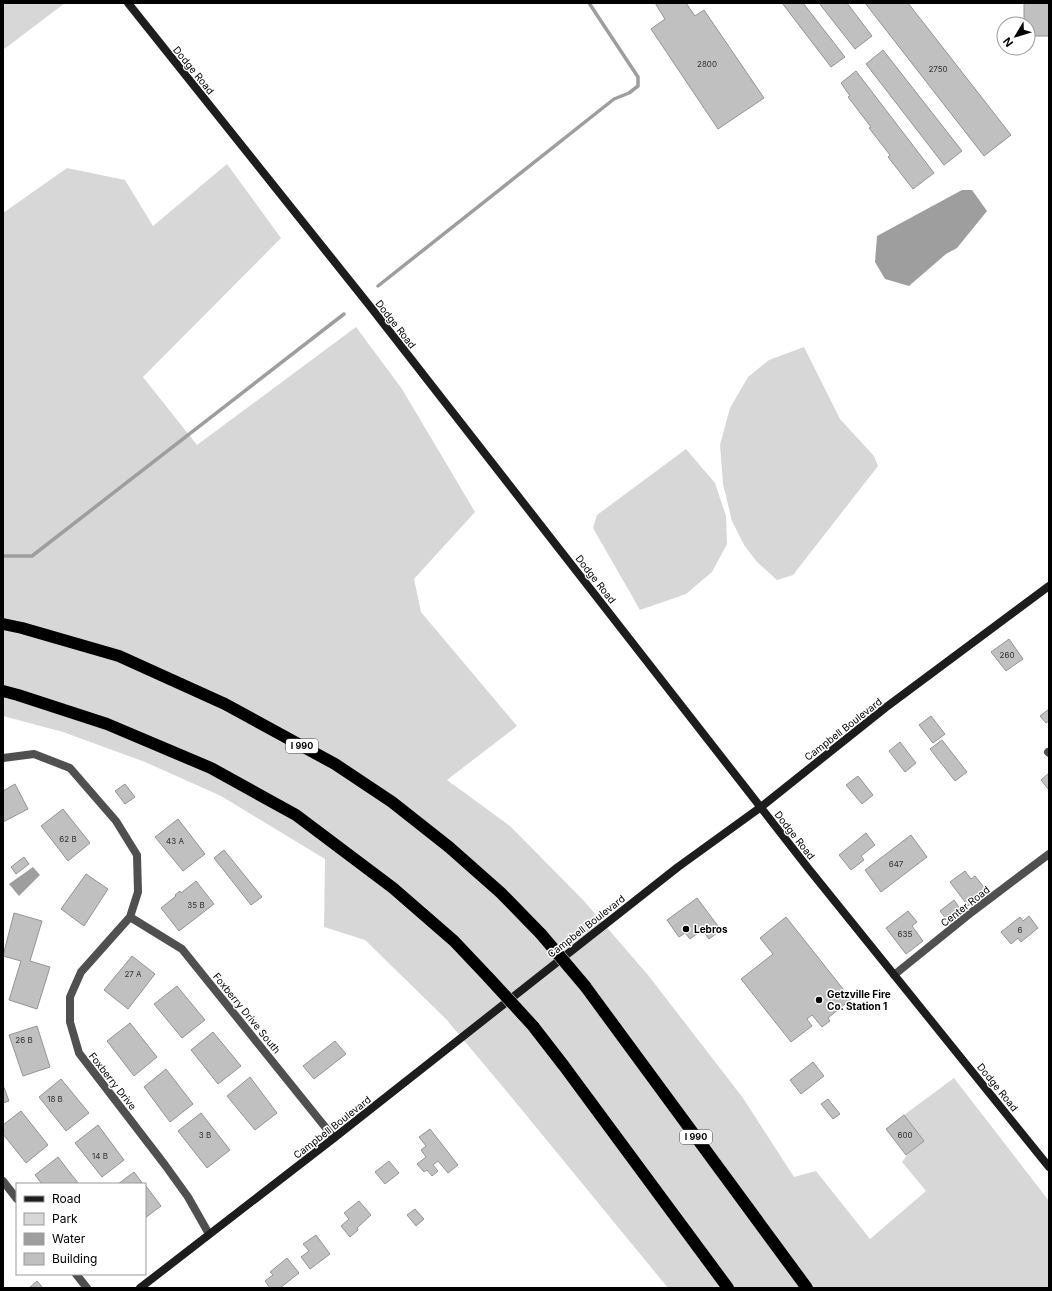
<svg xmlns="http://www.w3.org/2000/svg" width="1052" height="1291" viewBox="0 0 1052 1291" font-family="Inter,sans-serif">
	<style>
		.green { fill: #d7d7d7 }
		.water { fill: #9e9e9e }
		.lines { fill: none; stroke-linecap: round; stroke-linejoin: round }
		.stream { stroke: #9e9e9e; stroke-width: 3.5 }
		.building { fill: #c0c0c0; stroke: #949494 }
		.highway-casing { stroke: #dbdbdb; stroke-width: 13 }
		.street { stroke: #505050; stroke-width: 8 }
		.secondary { stroke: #1d1d1d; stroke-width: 8 }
		.highway { stroke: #000; stroke-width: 12 }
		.highway-bridge-casing { stroke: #dbdbdb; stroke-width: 13; stroke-linecap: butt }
		.highway-bridge { stroke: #000; stroke-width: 12 }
		.poi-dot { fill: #000; stroke: #fff; stroke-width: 1.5 }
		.labels { text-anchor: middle; stroke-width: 3; stroke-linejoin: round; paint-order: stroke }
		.number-label { font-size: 8px; fill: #303030 }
		.shield { fill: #fff; stroke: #4c4c4c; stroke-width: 1 }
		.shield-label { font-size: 9px; font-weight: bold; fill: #000 }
		.street-label { font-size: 10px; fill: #000; stroke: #fff }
		.poi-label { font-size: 10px; font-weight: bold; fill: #000; stroke: #fff; text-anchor: start }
	</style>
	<rect width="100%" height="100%" fill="#fff"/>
	<path class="green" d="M3,3H65L3,50Z
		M227,164L281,238L143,377L197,445L356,327L402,389L475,512L414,579L421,612L517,726L447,780L510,826L584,901L648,975L743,1098L794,1177L816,1171L870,1239L926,1191L902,1162L907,1155L924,1141L904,1115L954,1078L1049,1201V1288H668L508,1093L446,1019L365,940L324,927L325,859L221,796L145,762L63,732L3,716V213L67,168L125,180L153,226Z
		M804,347L840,419L874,456L878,466L793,575L777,580L757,562L744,545L732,521L723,484L720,445L730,408L748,377L769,360Z
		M686,449L715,483L726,516L727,544L712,572L686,594L640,610L593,528L597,515Z"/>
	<path class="water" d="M962,190H972L987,211L957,248L946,254L909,286L885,279L875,262L877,236Z
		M33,867L40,875L19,896L9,884Z"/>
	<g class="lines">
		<path class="stream" d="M378,286L614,99L629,93L638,86V77L589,3
			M3,556H32L344,314"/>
	</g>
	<path class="building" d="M655,3H686L695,16L704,10L764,98L718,129L651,29L665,19Z
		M782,3H803L845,57L831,67Z
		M819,3H847L872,36L855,49Z
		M865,3H908L1011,135L984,156Z
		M1024,3H1049V36H1028V24H1024Z
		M883,50L962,151L944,165L866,64Z
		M856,71L934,173L913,189L888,157L890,155L869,128L871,127L848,97L850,96L841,83Z
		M1009,639L1023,659L1006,671L991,652Z
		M1049,709V721L1046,723L1040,716Z
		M931,716L945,734L933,743L919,725Z
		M942,740L967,772L955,781L930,749Z
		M900,742L916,763L905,772L889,751Z
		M1049,773V790L1041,780Z
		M858,776L873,795L862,804L846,785Z
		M15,784L28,809L3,822V791Z
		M125,784L135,797L125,804L115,791Z
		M63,809L90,843L68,861L41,826Z
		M178,819L205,854L183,871L155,837Z
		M866,833L875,845L861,856L864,860L851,870L839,855Z
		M911,835L927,857L881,892L865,870Z
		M224,850L262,897L251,905L214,858Z
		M24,857L29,864L16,874L11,867Z
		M965,871L971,879L975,876L987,891L968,906L950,882Z
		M86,874L108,889L84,926L61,909Z
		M196,881L214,904L179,931L161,908L176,896L175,895L180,891L181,893Z
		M697,898L721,930L709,939L702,930L690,939L685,933L679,937L667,920Z
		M954,900L961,910L947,920L940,911Z
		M908,911L917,922L912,926L923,941L906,954L886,928Z
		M14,913L42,921L30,961L50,967L37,1009L9,1000L21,961L3,956Z
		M1029,916L1038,928L1021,942L1018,938L1011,944L1001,932L1020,917L1023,921Z
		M786,917L851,999L828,1018L830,1021L822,1027L812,1015L807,1019L812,1026L791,1042L741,979L773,954L760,938Z
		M132,956L155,974L128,1009L104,990Z
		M177,986L205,1020L182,1038L154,1004Z
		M130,1023L157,1057L134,1076L107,1041Z
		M37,1026L50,1067L23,1076L9,1035Z
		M213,1032L241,1066L218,1084L191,1050Z
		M335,1041L346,1054L314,1079L303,1066Z
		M813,1062L824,1076L801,1094L790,1080Z
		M166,1069L193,1104L170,1122L144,1087Z
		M250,1077L277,1113L255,1130L227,1096Z
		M61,1079L89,1113L66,1131L39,1097Z
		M3,1085L9,1101L3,1103Z
		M828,1099L840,1114L833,1119L821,1104Z
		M21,1111L48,1145L26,1163L3,1134V1125Z
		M201,1113L230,1150L207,1168L178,1131Z
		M904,1115L924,1141L906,1155L886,1129Z
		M98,1125L124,1160L102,1177L75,1143Z
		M430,1129L458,1165L448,1173L438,1161L433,1165L438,1171L432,1176L427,1170L424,1172L417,1164L426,1157L421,1150L426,1146L419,1137Z
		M58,1157L71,1174L79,1184H42L35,1175Z
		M389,1161L399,1173L385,1184L375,1172Z
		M134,1172L143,1184H118Z
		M145,1186H146L161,1206L145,1218Z
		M359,1201L371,1215L357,1228L358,1230L350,1237L341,1226L349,1219L344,1213Z
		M415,1209L424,1219L416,1226L407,1215Z
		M316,1235L330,1254L310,1269L301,1257L309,1251L303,1244Z
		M287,1258L299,1273L280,1288H270L265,1281L273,1275L270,1272Z
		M37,1281L43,1288H29Z"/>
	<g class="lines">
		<g class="highway-casing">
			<path id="highway" d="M3,624L22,628L119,656L225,704L335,764L392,802L449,847L501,893L541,934
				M3,691L18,695L107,724L211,768L296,815L393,888L454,941L489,978
				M585,986L807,1288
				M533,1026L564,1066L728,1288"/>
		</g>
		<path class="street" d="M1048,752L1049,753
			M3,758L34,754L70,768L116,821L137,855L138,892L130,917L81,972L70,997V1022L79,1053L165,1165L188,1197L209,1234
			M130,917L182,949L334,1138
			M894,975L972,912L1049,854
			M3,1181L17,1199
			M76,1274L87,1288"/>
		<path class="secondary" d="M128,3L369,305L808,868L1049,1167
			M140,1288L334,1138L678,867L761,807L885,708L1049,586"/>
		<use href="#highway" class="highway"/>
		<g class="highway-bridge-casing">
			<path id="highway-bridge" d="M541,934L585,986
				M489,978L533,1026"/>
		</g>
		<use href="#highway-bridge" class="highway-bridge"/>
	</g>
	<g class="poi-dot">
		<circle cx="686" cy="929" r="4"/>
		<circle cx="819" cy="1000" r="4"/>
	</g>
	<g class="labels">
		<g class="number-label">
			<text x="707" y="67">2800</text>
			<text x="938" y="72">2750</text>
			<text x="1007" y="658">260</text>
			<text x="68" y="842">62 B</text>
			<text x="175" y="844">43 A</text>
			<text x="896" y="867">647</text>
			<text x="196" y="908">35 B</text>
			<text x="1020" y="933">6</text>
			<text x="905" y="937">635</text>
			<text x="133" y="977">27 A</text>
			<text x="24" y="1043">26 B</text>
			<text x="55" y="1102">18 B</text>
			<text x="205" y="1138">3 B</text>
			<text x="905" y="1138">600</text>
			<text x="100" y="1159">14 B</text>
		</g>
		<g class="shield">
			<rect x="286" y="739" width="32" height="14" rx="3"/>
			<rect x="680" y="1130" width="32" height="14" rx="3"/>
		</g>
		<g class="shield-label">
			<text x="302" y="749">I 990</text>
			<text x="696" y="1140">I 990</text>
		</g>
		<g class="street-label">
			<text transform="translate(194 70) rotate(51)" y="4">Dodge Road</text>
			<text transform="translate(396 324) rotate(52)" y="4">Dodge Road</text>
			<text transform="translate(596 579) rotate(52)" y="4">Dodge Road</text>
			<text transform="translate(843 729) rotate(-38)" y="4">Campbell Boulevard</text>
			<text transform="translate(795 835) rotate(52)" y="4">Dodge Road</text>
			<text transform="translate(965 906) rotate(-38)" y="4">Center Road</text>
			<text transform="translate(586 926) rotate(-38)" y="4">Campbell Boulevard</text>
			<text transform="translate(247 1013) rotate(51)" y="4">Foxberry Drive South</text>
			<text transform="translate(113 1081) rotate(52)" y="4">Foxberry Drive</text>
			<text transform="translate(998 1087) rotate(51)" y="4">Dodge Road</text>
			<text transform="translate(332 1127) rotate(-38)" y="4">Campbell Boulevard</text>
		</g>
		<g class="poi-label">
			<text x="694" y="933">Lebros</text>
			<text x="827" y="998">Getzville Fire<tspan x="827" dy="12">Co. Station 1</tspan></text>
		</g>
	</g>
	<rect width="1052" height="1291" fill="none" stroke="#000000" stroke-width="8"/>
	<rect x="16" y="1183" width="130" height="92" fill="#ffffff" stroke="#999999"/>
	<rect x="24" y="1196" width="20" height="6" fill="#1d1d1d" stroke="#999999"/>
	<text x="52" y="1203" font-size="12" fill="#000000">Road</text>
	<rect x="24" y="1213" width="20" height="12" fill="#d7d7d7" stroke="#999999"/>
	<text x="52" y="1223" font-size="12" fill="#000000">Park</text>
	<rect x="24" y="1233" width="20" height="12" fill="#9e9e9e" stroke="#999999"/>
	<text x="52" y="1243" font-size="12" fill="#000000">Water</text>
	<rect x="24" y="1253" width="20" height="12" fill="#c0c0c0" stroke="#999999"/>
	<text x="52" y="1263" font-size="12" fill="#000000">Building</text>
	<g transform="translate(1016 36) rotate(232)"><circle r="19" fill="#ffffff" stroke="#999999"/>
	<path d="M0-3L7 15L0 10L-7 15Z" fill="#000000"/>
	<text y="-6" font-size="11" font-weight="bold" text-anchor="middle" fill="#000000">N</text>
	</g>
</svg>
